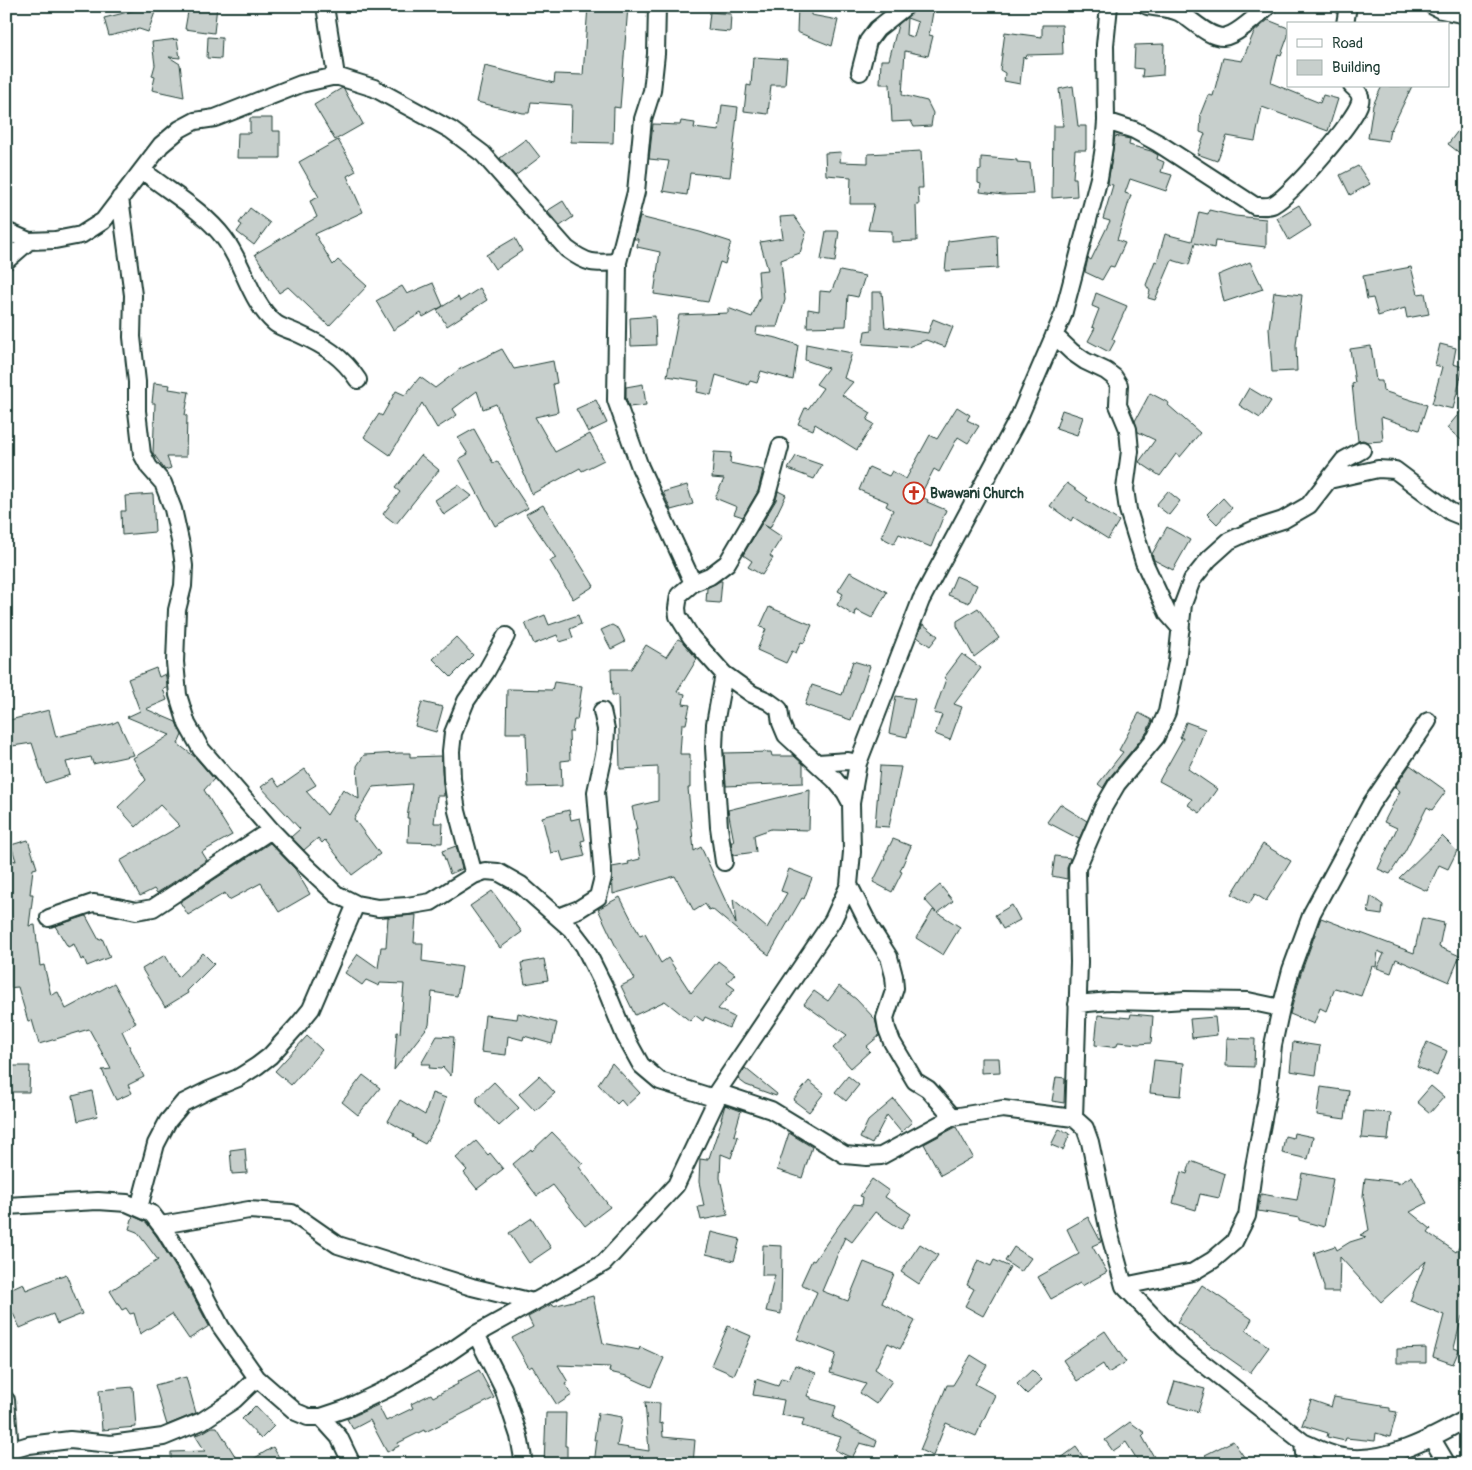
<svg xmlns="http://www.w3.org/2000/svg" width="1472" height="1470" viewBox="0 0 1472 1470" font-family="Pangolin,sans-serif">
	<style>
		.building { fill: #c7cfcc; stroke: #1f3d34; fill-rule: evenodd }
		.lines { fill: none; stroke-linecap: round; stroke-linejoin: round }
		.minor-casing { stroke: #1f3d34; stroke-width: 20 }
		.minor { stroke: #fff; stroke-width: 16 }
		.labels { text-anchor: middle; stroke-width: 4; stroke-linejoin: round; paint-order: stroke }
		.poi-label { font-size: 14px; font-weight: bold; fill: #1f3d34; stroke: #fff; text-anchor: start }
	</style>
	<rect width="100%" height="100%" fill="#fff"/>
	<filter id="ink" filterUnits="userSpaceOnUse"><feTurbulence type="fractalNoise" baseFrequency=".02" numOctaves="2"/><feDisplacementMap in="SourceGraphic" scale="10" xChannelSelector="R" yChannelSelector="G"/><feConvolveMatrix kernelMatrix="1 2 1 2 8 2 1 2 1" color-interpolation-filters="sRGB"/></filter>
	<g filter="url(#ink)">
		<path class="building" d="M189,6H217L214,33L185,29Z
			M588,6H628L620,108L614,107L613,143L571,142L572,105L531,102L529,113H523L477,102L485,66L554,83L555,74L583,75Z
			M798,6H811V15L838,20L832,46L797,32Z
			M144,8L155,12L148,32L139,29L109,36L104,18Z
			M915,9L933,12L929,35L933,36L928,56L905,51L902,95L927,101L933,113L931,126L914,127L911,121L892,122L890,84H880L881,60H889L898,25ZM907,18L918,22L914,37L906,35Z
			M710,12L731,14L730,32L708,30Z
			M1268,20L1288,28V36L1281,55L1278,54L1271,83L1320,103L1323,95L1338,99L1328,131L1262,107L1255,141L1227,136L1217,161L1197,154L1205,134L1200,132L1201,116L1200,115L1208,95L1213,96L1223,58L1242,61L1254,32Z
			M1042,25H1062L1063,54L1027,55L1026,58L1023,57L1020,84L1004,81L1005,73L1000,70L1005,32L1042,37Z
			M208,37L222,38L221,59L207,58Z
			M177,39L180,58L169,57L180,64L184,97L152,90L155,77L152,76L155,65L152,42Z
			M1164,44L1163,75L1142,77L1143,69L1134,68L1135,45Z
			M753,57L787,59L785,85H771L768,114L744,111L747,85L751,86Z
			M1073,86L1078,126H1086V150H1075L1073,178H1076L1077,196L1052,198L1053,126H1063L1059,89Z
			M1382,86H1412L1391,130L1390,129L1388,141L1368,138L1373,105Z
			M342,88L344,89L363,124L335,140L314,105Z
			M722,105L738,107L730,177L690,173L687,195L663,191L669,161L649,159L653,124L680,125L681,121L695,123L694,128L719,131Z
			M250,118H272V131H280V158H237L238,133H250Z
			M1466,120V158L1448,144Z
			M1115,136L1130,139L1129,145L1151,151L1158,155L1157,159L1164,162L1161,172L1172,175L1166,191L1130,179L1125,193L1131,195L1117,240L1125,243L1114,267L1110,266L1102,280L1085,272L1088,258L1091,260L1110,221L1103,219L1113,185L1108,184Z
			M526,139L540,157L515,176L500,158Z
			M338,140L356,171L347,176L363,212L315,234L333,265L338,260L367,286L329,326L288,287L279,293L255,254L317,217L310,201L319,197L299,162Z
			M921,151L923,188H918L919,205H916L917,241L892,242V231L868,230L874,204H850L851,177L826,175L825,153L841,152L840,162L868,163V154Z
			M981,157L1017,160V162L1030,163L1033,194L1003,195L980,192L981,184L978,183V171L981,170Z
			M1358,166L1370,184L1350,195L1340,175Z
			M563,201L573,217L560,226L547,211Z
			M1299,205L1311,226L1289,240L1277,218Z
			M250,208L270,223L254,245L237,232L242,225L239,223Z
			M1209,210L1235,216L1266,219V247L1215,241L1214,248L1195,243L1189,265L1172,260L1155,300L1148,298L1150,291L1146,285L1155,261L1157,262L1165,234L1192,241L1199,212L1208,214Z
			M794,216L806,233L800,253L781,260L785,300L777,327H757L756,334L777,338L798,345L793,380L761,371L757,383L750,381L748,385L716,375L711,395L697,392L699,381L667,376L679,315L728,313V308L752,317L760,297L758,271L768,270L760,242L783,238L780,217Z
			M640,217L700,232L731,242L725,264L720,262L708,302L654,294L660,252L637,247L638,239H634Z
			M826,231H839L835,262L821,260Z
			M997,235L998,268L945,271L948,241Z
			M515,238L522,251L495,269L486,255Z
			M1250,262L1263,289L1224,302L1218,275Z
			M1411,267L1418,294L1425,293L1429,314L1407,318L1405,308L1378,316L1373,298L1367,299L1363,276Z
			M840,271L865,276L858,297L848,295L846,326L807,327L808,309L819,311L820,291L831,292Z
			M433,283L443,306L423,317L421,313L393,330L376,301L402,286L407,294Z
			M480,288L487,300L447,326L437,310L458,297L460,301Z
			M872,292H882L885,327L928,333L933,319L953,327L945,347L926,340L908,347L863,344L865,331L872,330Z
			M1274,292L1302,295L1296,345L1297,371L1272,372L1269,328Z
			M1096,293L1127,306L1112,339L1115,341L1109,352L1088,341L1095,328L1092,327L1099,309L1092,306Z
			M655,316L656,345L631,346L630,318Z
			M806,344L852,353L844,378L853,382L842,395L871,413L867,420L874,424L857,450L815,424L813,430L798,424L805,408L808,409L823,388L816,384L828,368L805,360Z
			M1440,344L1456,348L1453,364L1463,367L1453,409L1432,404L1442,367L1435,365Z
			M1371,346L1376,381H1382L1383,391L1427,405L1419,430L1381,417L1383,441L1368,442L1363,440L1358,441L1352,384L1355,383L1350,349Z
			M502,349L514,369L553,361L557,383L553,384L558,412L535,417L555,452L590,434L604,460L582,471L580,468L532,494L496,404L483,409L477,391L453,409L457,415L437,428L422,403L390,455L364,437L379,414L382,416L396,391L405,395L420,377L435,388L460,369Z
			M154,383L170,385L169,389L189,392L185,415H187L186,457H167L171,468L165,470L153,453L155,403H152Z
			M643,384L646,405L629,407L626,398V387Z
			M1249,388L1271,401L1260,418L1239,405Z
			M1150,393L1169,403L1168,405L1200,433L1180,457L1176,454L1160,476L1139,462L1155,440L1138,432L1135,421Z
			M596,400L607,423L588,432L576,409Z
			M1466,405V444L1447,428Z
			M957,407L970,415L967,420L979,426L968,443L958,437L939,472L934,469L920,496L928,500L927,502L946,510L931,547L899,534L894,544L881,537L893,510L886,506L888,502L859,490L869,467L889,476L892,471L906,479L930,435L937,439Z
			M1062,410L1083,417L1077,435L1056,428Z
			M474,429L493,463L497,461L528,508L495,526L459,459L468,454L458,438Z
			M714,452L731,453L730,463L763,470L758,491L743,517L734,514L737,507L715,498L724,479L712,478Z
			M421,455L439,470L396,524L383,514L400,492L395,488Z
			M796,456L822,465L814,479L788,469Z
			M1067,483L1088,498L1086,500L1119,521L1108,539L1073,517L1071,521L1050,506Z
			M458,485L472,496L444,515L435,500Z
			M687,485L693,504L671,510L663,492Z
			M778,491L786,495L770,528L764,525L782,537L770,556L773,558L762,575L748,567L752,561L743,555L776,500Z
			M1168,491L1180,501L1169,515L1156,505Z
			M153,494L155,532L122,535L121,511H126L125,496Z
			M1223,498L1232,508L1217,524L1207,514Z
			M543,505L594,586L573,599L550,561L556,558L526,514Z
			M1167,527L1190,540L1173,570L1154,560L1152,554Z
			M850,572L887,592L872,618L856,610L855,616L837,605L843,594L838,591Z
			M956,576L977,585L969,603L948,595Z
			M720,581H722L720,603L706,602L707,588Z
			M769,607L812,625L804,643L801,642L796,653L792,651L786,663L757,650L766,629L760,627Z
			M978,608L999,638L974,657L957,626V621Z
			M545,615L549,625L578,615L581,624L570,629L573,638L560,642L557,635L534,644L525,623Z
			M923,624L938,636L930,646L917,637Z
			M612,625L619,629L625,642L611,649L601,630Z
			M456,637L473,655L451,677L433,659Z
			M678,639L682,641L697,659L677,692L685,694L683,704L690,705L686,724H682L680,754H690V788H688L694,851L701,847L736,924L733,899L767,928L787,893L781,891L789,869L812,878L804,899L802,898L769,955L750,941L712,909L709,910L705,904L694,911L675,876L613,894L612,867L629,864L628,862L640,859L635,830H637L632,807L658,801V767L620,769L618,695H612L611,669H631L646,645L666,657Z
			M962,654L981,668L954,704L962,707L950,740L935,734L942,715L934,713L946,679L944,678Z
			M853,661L870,666L851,720L805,705L812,685L842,695Z
			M156,668L159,677L165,674L166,677L167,688L163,689L167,700L146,709L176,722L182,735L178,744L195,757L214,779L204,790L232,835L202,852L207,860L157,893L154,889L140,896L120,861L180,826L160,805L136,827L118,807L146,780L133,758L170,735L127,717L140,711L128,679Z
			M554,682L582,686L577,720H574L572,732H569L570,760L561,761L562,786L528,787L526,733H506L507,689L552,690Z
			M896,696L915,699L907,737L889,733Z
			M422,702L443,707L436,732L415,726Z
			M49,710L56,737L112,724L118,721L134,755L93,764L91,757L66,762L70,775L45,783L32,743L6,747V721Z
			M1139,713L1152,720L1147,732L1109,778L1103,788L1098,784L1123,752L1119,750Z
			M1186,722L1205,729L1194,757L1188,769L1217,789L1200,813L1188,805L1192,799L1159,781L1183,738H1180Z
			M771,752L772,756H794L803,764V783L726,786L724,753Z
			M399,753H410V757L441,756L444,796H437L434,823H443L442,843L408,842L409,818H407L412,784L373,787L354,819L380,854L352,875L325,840L322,843L318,838L304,850L291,837L300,829L261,787L273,778L279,787L305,769L316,785L306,791L327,815L343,789L359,799L357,766L364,755Z
			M1410,765L1446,791L1432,810L1427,807L1405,851L1390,874L1378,869L1397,828L1384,822L1400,791L1395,787Z
			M880,766L901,767L889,827L875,826Z
			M810,790L809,830L771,829L754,835L756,852L733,855L731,842H734L728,810Z
			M1060,804L1087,821L1079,839L1047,822Z
			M569,810L571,820L580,818L585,840L581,841L585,856L563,861L560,851L551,853L542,817Z
			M1442,836L1457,851L1448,869L1439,865L1427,891L1399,878Z
			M893,839L911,846L900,871L902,872L892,892L873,882L885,858L884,857Z
			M28,840L37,868L33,869L30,894H33L29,926L35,925L40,966L44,965L51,995L58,992L66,1009L114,983L136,1023L122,1031L144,1077L128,1085L132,1093L116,1100L102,1070L111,1069L89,1029L39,1044L32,1020L28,1021L18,987L6,988V937H12L9,914H6V859L16,861L11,845Z
			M270,843L295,869L310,894L279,912L261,883L229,900L225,893L188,915L180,902Z
			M1263,844L1291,861L1266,901L1255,894L1249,904L1232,894Z
			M456,846L462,869L450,874L442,851Z
			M1055,856L1070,858L1067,868V879L1052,876Z
			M940,885L953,901L938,913L960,927L943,955L916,938L933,910L936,912L924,899Z
			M492,891L522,932L500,948L470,906Z
			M1371,896L1383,905L1382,915L1368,913Z
			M620,897L640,936L645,934L661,963L668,958L691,993L718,961L735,974L727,983L735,989L718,1009L734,1017L729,1028L705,1017L703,1021L695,1015L690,1021L665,1001L635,1015L621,986L635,979L617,949L598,909Z
			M1012,905L1020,920L1003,929L995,915Z
			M416,915L414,943H423L422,961L462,967L457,996L432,992L429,1025L394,1070L397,1032L400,1033L404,984L380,983L379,986L366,980L362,985L345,973L358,954L378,968L381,947H386L388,917Z
			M86,916L99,940L102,938L110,957L87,966L84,958L81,960L74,944L68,947L55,926Z
			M1321,918L1414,953L1422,918L1444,923L1439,947L1460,956L1449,982L1396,959L1391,973L1377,968L1384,954L1378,951L1376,967L1372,966L1361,996L1335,988L1326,1011L1320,1008L1314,1024L1290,1014L1301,973Z
			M203,953L214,964L187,991L188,993L165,1007L142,969L165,955L178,977Z
			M544,959L548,980L525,984L521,963Z
			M839,986L856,999L875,1019L879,1036L866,1047L870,1051L851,1068L833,1048L847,1035L804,1004L814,991L828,1001Z
			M518,1013L557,1023L552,1044L524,1036L523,1040L508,1036L506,1055L481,1052L485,1015L517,1019Z
			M1131,1014L1153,1016L1151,1043L1139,1044L1118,1042L1117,1046L1111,1047L1095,1045L1098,1015L1130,1018Z
			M1215,1017L1217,1035L1192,1038L1190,1019Z
			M307,1036L322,1050L291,1085L275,1071Z
			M437,1036L454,1037L451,1076L443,1067L441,1069L429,1068L430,1064H421Z
			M1227,1038L1255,1039L1254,1067L1226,1066Z
			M1293,1042L1320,1046L1316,1075L1290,1071Z
			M1427,1042L1447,1051L1437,1076L1417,1067Z
			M981,1058H999L1000,1072L981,1073Z
			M1154,1060L1184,1063L1181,1096L1150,1093Z
			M612,1063L640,1093L626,1106L621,1100L617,1104L598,1084Z
			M6,1066H30L29,1092H6Z
			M745,1068L777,1094L776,1096L746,1085L738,1079Z
			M363,1075L380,1088L358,1115L342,1102Z
			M539,1076L555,1093L535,1111L519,1094Z
			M848,1076L859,1085L846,1101L835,1092Z
			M1056,1077L1065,1078L1064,1103L1052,1101Z
			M809,1081L824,1093L809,1112L793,1100Z
			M494,1082L519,1108L499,1126L477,1103V1098Z
			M1431,1086L1444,1097L1430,1113L1417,1102Z
			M1321,1087L1349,1091L1345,1119L1317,1115Z
			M92,1091L97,1116L78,1121L73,1096Z
			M432,1093L446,1098L438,1123L425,1144L412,1137L413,1135L388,1121L400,1100L425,1115Z
			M894,1099L912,1122L901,1132L887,1115L872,1144L860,1138L868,1121Z
			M725,1105L741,1111L734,1135L738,1137L731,1158L721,1154L720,1178L728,1215L701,1220L698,1207L704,1206L699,1182L700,1159L707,1160V1158H709L722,1119H721Z
			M1364,1111L1391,1113L1388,1140L1361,1138Z
			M956,1127L973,1157L941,1175L924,1144Z
			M1059,1129L1070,1134L1063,1150L1051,1145Z
			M552,1132L583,1164L579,1167L610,1207L585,1226L553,1185L537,1196L513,1164L531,1149L532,1151Z
			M789,1133L812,1147L802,1178L777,1170Z
			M1294,1133L1313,1137L1308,1159L1282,1153L1285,1136L1293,1138Z
			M476,1141L488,1155L490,1153L503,1169L477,1189L464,1173L467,1170L456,1158Z
			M245,1148L247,1173L232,1174L230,1150Z
			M1191,1161L1225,1174L1219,1198L1200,1194L1196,1210L1173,1203L1181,1172L1187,1174Z
			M1302,1173L1333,1179L1324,1227L1299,1220V1218L1258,1211L1261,1194L1297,1200Z
			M1412,1176L1427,1203L1410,1212L1431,1229L1428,1233L1456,1252L1466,1236V1278L1457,1293L1466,1296V1317L1462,1316L1454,1348L1459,1350L1453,1364L1433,1357L1444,1315L1410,1301L1426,1261L1381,1302L1340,1257L1339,1292H1324V1287L1314,1253L1335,1246L1337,1250L1350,1242L1366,1237L1360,1235L1369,1230L1363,1196L1365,1178L1398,1182V1184Z
			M872,1179L889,1191L885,1197L911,1214L901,1229L875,1212L852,1242L845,1237L822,1291L848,1301L864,1262L894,1274L882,1303L915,1321L900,1349L888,1343L875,1369L892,1381L876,1404L860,1393L866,1384L830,1373L836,1354L797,1339L817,1292L801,1284L812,1260L814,1261L854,1204L862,1205L863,1197L860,1196Z
			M133,1216L146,1222L157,1237L192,1294L209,1326L189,1339L172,1314L140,1334L134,1313L130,1314L126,1308L122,1310L110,1291L158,1260L137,1232L129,1229Z
			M1088,1217L1101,1242L1092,1246L1107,1272L1082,1286L1080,1283L1051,1299L1038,1277L1079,1254L1067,1229Z
			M532,1218L551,1248L529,1263L509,1233Z
			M711,1232L740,1239L734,1261L706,1254Z
			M920,1244L938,1255L919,1284L901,1272Z
			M763,1245L782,1246L781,1314L766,1311L775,1275H762Z
			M1014,1247L1031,1258L1021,1272L1005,1261Z
			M978,1260L991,1266L994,1260L1010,1267L983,1316L965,1306L974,1289L967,1285Z
			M66,1274L82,1314L57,1324L53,1314L20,1328L6,1299V1291L23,1283L26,1290Z
			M1202,1285L1252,1319L1246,1330L1269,1347L1250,1373L1177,1322Z
			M593,1296L603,1343L639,1350L640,1347L664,1358L651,1387L627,1376L609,1372L610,1367L558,1365L568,1382L565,1384L572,1395L557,1405L532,1366L529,1368L512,1338L533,1327L528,1317L552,1304L553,1306Z
			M728,1326L751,1336L734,1375L711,1365Z
			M1105,1331L1126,1362L1108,1373L1103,1364L1077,1381L1063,1360Z
			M1426,1348V1363H1397V1349Z
			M971,1355L987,1365L975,1384L995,1395L976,1436L946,1423L933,1456L920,1450L947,1385H953Z
			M795,1365L816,1373L807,1396L811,1397V1399L836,1406L833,1418L877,1441L875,1447L860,1443L852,1458L835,1450L841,1437L802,1426L804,1419L781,1415L784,1400L753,1395L756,1379L778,1386L781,1378L789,1380Z
			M479,1370L494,1398L448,1421L425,1432L424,1430L398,1443L399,1446L387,1452L370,1420L353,1429L347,1419L378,1405L386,1421L413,1408L411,1404L431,1394L433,1397L458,1384L457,1382Z
			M1032,1370L1042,1380L1027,1394L1017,1384Z
			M186,1377L196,1413L167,1425L155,1385Z
			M1175,1381L1205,1389L1198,1412L1168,1404Z
			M133,1387L136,1427L102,1430L99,1390Z
			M1334,1397L1382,1405V1407L1390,1408V1411L1397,1412L1390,1437L1376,1433L1375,1441L1346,1438L1345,1441L1327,1437L1328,1433L1302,1425L1311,1400L1331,1407Z
			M645,1402L660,1403L659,1424L662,1423L663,1437L695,1440L693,1464H594L597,1440H594L598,1413L622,1417L617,1446L649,1451Z
			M255,1406L274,1426L261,1439L242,1419Z
			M546,1413H566L565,1446H567V1464H544Z
			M1130,1422L1145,1433L1142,1436L1154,1457L1142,1464H1140L1126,1442L1113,1451L1105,1440Z
			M212,1427H217L235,1456L223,1464H171V1452L205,1451L195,1435L202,1433Z
			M1233,1441L1249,1464H1213L1205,1455Z
			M273,1447L283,1464H245Z
			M1076,1447L1088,1464H1053Z"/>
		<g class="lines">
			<g class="minor-casing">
				<path id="minor" d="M325,6L336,76
					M657,6L656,54L652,91L643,119L636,192L618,262L616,400L640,467L693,583
					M1147,6C1157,8 1168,8 1178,12C1191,18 1207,37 1223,37C1236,36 1258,15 1268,6
					M1433,6L1441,10L1466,15
					M1345,24L1348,6
					M860,72L868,41L877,29L906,6
					M1106,121L1134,130L1158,143L1255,206C1261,206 1270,207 1274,204C1291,195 1356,120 1360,102C1362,95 1357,90 1352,86
					M142,170C169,192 203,210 224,238C244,264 250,302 275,323C281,328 291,330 299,334C325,346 342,356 358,380
					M120,198L133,295L132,337L137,382V411L142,454L149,467L163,483L173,509L181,545L184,566L183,586L177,610L175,662L178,695L187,724L201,749L271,830L305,865L336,894L356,904L378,908L407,906L431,902L474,875L485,871L498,872L521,885L571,929L584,946L607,992L625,1036L641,1065L660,1081L717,1099
					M6,231L29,241L55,240L81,235L103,221L161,145L180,129L195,121L215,118L301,84L336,76L374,88L451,130L483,154L567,249C587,264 594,264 618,262
					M6,261L29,241
					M1054,335L1072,352L1085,361L1106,371L1114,377L1119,385L1118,405L1128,429L1130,451L1125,489L1128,510L1144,562L1168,614L1181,629
					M780,447L767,495L727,563L710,576L693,583L679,595L677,608L678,616L691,637L724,674L752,694L768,701L779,709L781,723L786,735L835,780L845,792L851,803
					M1329,480L1378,469L1395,470L1451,512L1466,518
					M818,763L848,761L858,763
					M724,862L719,827L714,748L715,724L724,674
					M474,875L457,811L452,779L451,751L453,733L466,701L486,672L506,636
					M849,885L870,927L889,957L894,976L895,988L885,1018L887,1029L892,1042L915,1081L928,1089L953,1117
					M558,917L579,909L598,897L603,877L596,792L605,750L606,729L602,711
					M49,918L93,903L108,905L136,911L153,908L271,830
					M1077,1004L1110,1001L1154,1002L1185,1000L1248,1001L1281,1008
					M717,1092L771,1110L845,1155L867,1157L881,1156L953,1117L1003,1109L1074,1118L1085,1128L1090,1142L1109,1232L1124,1286L1182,1347L1303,1442C1316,1448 1329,1455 1343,1457C1384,1464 1431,1439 1466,1419
					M1074,1118L1079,962L1077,868L1103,808L1117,784L1156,737L1167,712L1177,662L1183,604L1192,580L1209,559L1229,541L1255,529L1283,520L1309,505L1344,460L1362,450
					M6,1206L98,1201L127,1203L152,1214L165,1231L201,1289L221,1327L257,1378L296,1412L308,1417H321L345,1409L389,1388L441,1358L476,1334L604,1263L676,1185L717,1099V1092L833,920L849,885L852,852L851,803L858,763L921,600L1020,415L1063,315L1099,178L1104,147L1106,121L1105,45L1109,6
					M139,1208L156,1144L168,1121L183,1103L209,1090L238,1078L257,1066L270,1056L298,1025L311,1009L356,904
					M161,1225L249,1210L292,1213L338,1245L472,1287L533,1302
					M1124,1286L1193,1272L1213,1260L1234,1242L1247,1216L1253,1172L1268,1092L1273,1045L1281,1008L1291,970L1312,913L1371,804L1428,721
					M476,1334L503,1388L519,1436L524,1464
					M6,1400L10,1450
					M321,1417L339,1437L352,1464
					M1431,1437L1447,1464
					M1303,1442L1305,1464
					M6,1452L29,1445L70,1440L111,1444L163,1437L202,1421L234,1400L257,1378"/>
			</g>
			<use href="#minor" class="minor"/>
		</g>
	</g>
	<defs>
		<g id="church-ring" transform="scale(1.125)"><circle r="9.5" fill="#fff" stroke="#c8321e" stroke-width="1.5"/><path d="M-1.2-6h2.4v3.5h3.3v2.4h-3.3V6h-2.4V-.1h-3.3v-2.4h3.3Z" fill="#c8321e"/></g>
	</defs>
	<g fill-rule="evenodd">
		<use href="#church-ring" x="914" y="493"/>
	</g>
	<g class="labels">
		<g class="poi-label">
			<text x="930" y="498">Bwawani Church</text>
		</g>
	</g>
	<rect width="1472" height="1470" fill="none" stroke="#fff" stroke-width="25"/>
	<rect x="12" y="12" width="1447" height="1445" fill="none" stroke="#1f3d34" stroke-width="2" filter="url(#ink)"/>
	<rect x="1287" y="22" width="162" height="65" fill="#ffffff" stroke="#a5b1ae"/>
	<rect x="1297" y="39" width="25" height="8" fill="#ffffff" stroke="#a5b1ae"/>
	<text x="1332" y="48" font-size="15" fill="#1f3d34">Road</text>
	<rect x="1297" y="60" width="25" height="15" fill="#c7cfcc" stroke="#a5b1ae"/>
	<text x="1332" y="72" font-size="15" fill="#1f3d34">Building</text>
</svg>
